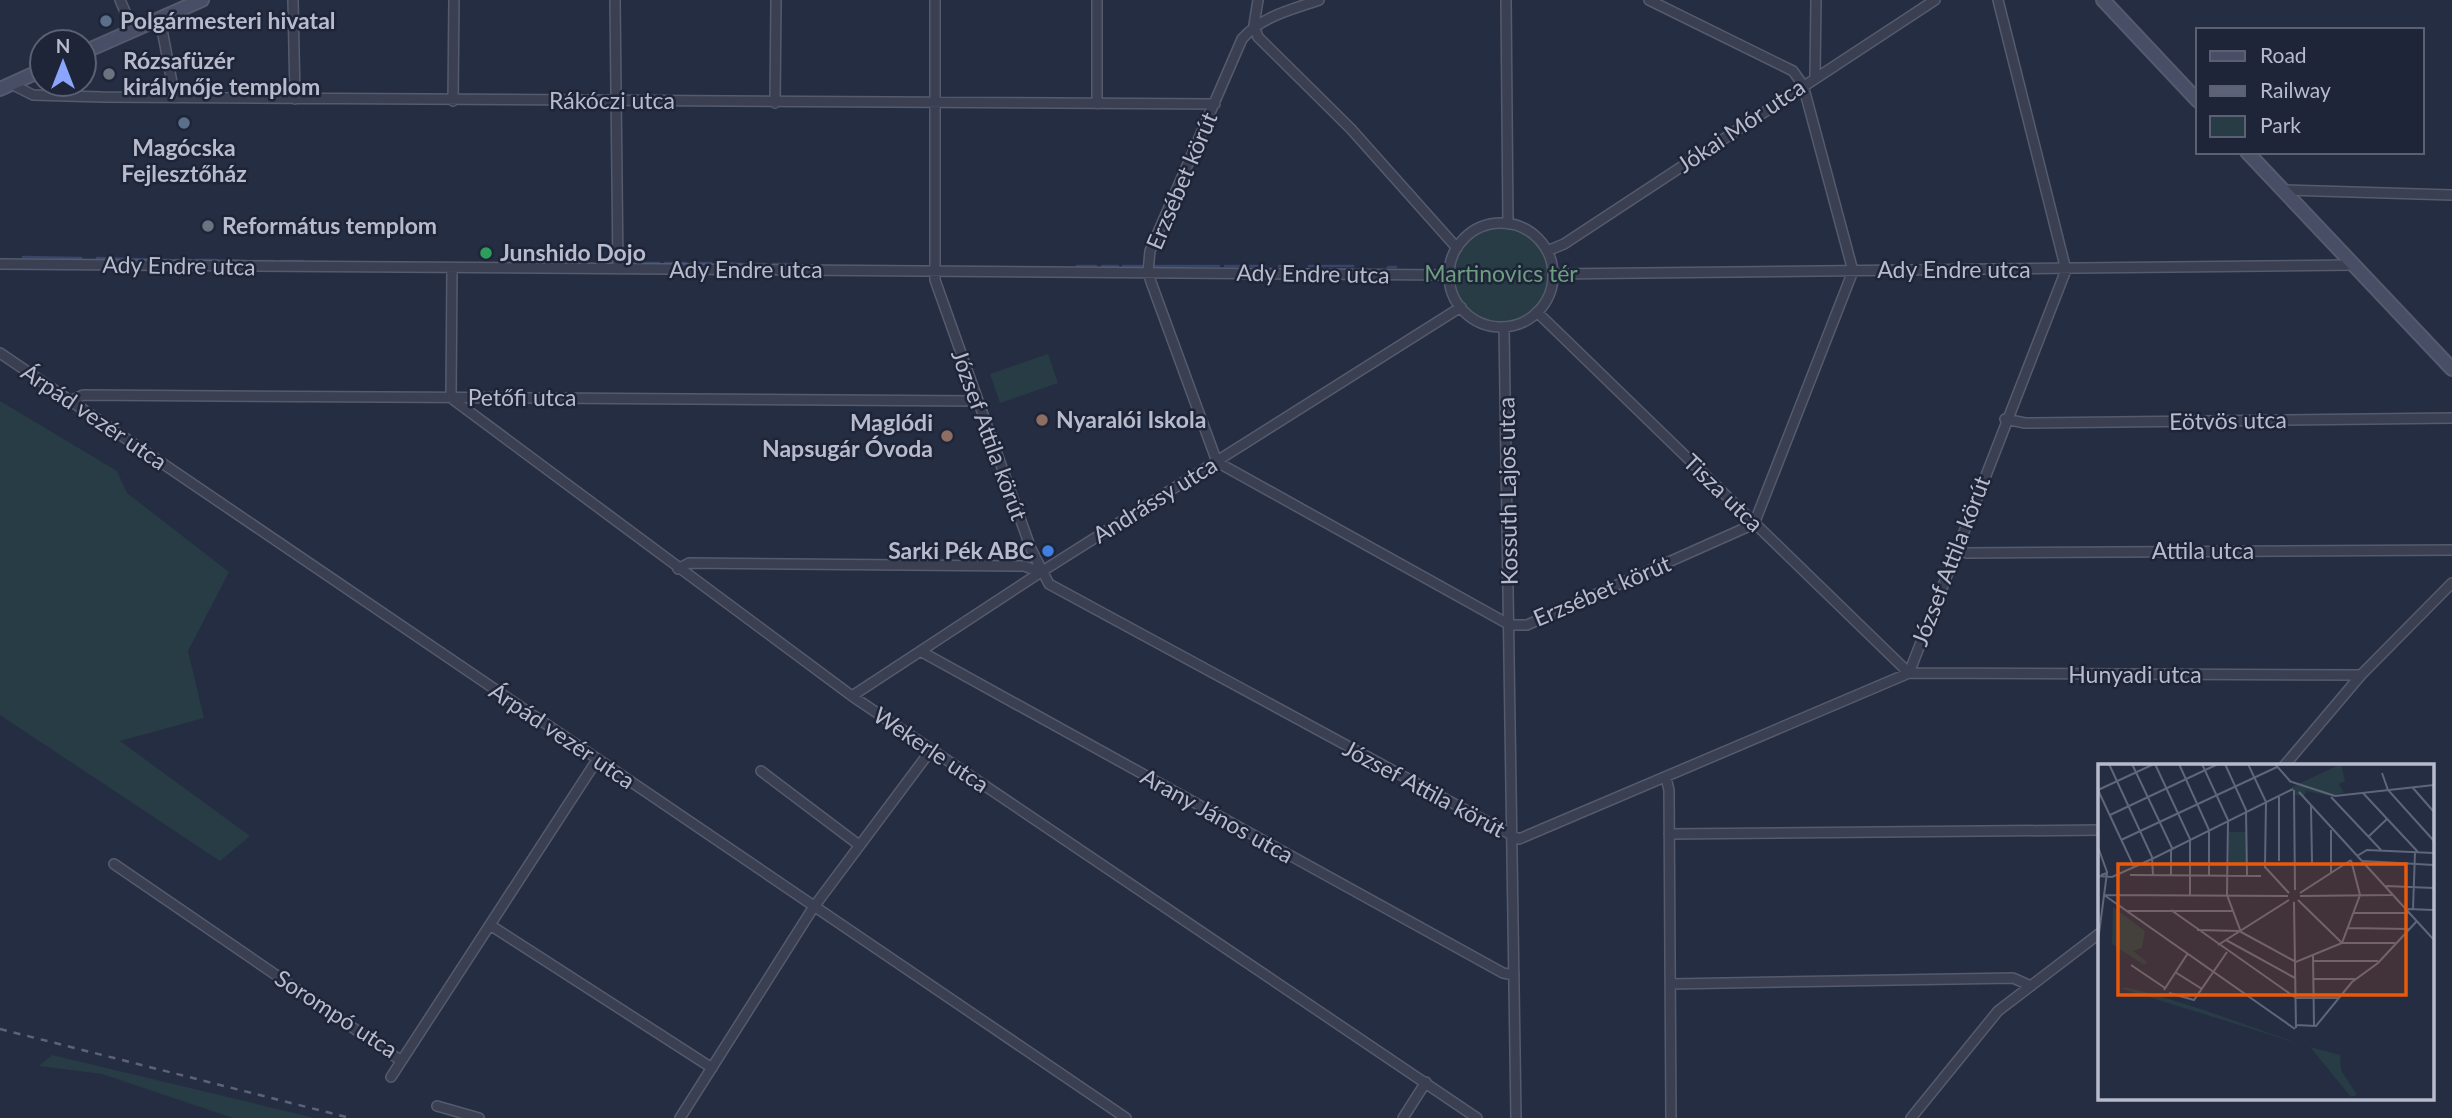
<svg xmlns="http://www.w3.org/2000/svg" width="2452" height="1118" viewBox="0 0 2452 1118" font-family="Lato,sans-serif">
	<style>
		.green { fill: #273c44 }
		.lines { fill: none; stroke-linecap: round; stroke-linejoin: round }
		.stream { stroke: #38456a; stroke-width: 2.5 }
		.street-casing { stroke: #555b6d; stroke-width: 12 }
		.secondary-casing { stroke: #555b6d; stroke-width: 16 }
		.street { stroke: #3a4052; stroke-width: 9 }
		.secondary { stroke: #474e65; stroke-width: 12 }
		.rail { stroke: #5c6379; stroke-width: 2.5; stroke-dasharray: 7 7; stroke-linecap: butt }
		.service-dot { fill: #5c6f8a; stroke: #1e2538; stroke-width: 2.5 }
		.worship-dot { fill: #6b7280; stroke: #1e2538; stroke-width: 2.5 }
		.leisure-dot { fill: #2e9e5b; stroke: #1e2538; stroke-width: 2.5 }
		.education-dot { fill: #8d6e63; stroke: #1e2538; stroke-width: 2.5 }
		.shop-dot { fill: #3f7fe0; stroke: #1e2538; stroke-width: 2.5 }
		.labels { text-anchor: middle; stroke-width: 5; stroke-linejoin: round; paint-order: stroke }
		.poi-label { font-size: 23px; font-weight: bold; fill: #b7bbcc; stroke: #1e2538; text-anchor: start }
		.street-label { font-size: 23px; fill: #b7bbcc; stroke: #1e2538 }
		.park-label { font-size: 23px; fill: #6d9e80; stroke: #1e2538 }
		.inset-road { fill: none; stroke: #5f667a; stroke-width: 2 }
		.view { fill: #e8590c; fill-opacity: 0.15; stroke: #e8590c; stroke-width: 3.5 }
		.inset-edge { fill: none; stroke: #b7bbcc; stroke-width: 3.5 }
	</style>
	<rect width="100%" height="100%" fill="#252d43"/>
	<path class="green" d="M1454 274a47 47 0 1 1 94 0a47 47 0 1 1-94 0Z
		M1048,354L1058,383L1000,403L990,374Z
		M0,401L117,471L127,493L229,572L188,651L204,718L120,741L250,836L220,861L0,715Z
		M52,1055L315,1118H233L102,1074L39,1066Z"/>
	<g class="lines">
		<path class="stream" d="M23,257L81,258
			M97,258L170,260
			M175,260H191
			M196,260H217
			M230,260L247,261
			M253,261H273
			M281,261H303
			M309,262H326
			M604,262L614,263
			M493,263H506
			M623,263H637
			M643,263H659
			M665,263H686
			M692,263H711
			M718,263L742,264
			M748,264H767
			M773,264H794
			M1077,266H1096
			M1102,266H1118
			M1123,266H1142
			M1153,266H1219
			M1225,266H1244
			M1250,266H1265
			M1279,266H1292
			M1309,266H1353
			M1388,267H1396"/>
		<g class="street-casing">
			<path id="street" d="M120,0L133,30
				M293,0L295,99
				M615,0L618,269
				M935,0V280L1031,549L1049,584L1519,839L1909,673L2066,270L1998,0
				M1258,0L1254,25L1258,37L1351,129L1457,248
				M1319,0C1291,10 1262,16 1242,39L1150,251L1148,272L1151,282L1217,462L1510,625H1527L1754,524L1853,271L1803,85L1793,71L1649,0
				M1506,0L1508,224
				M160,19L175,98
				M1815,76L1816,0
				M11,84L33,95L102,97L1215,104
				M453,101L454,0
				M775,103L776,0
				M1097,104V0
				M2283,190L2452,195
				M1449 275a52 52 0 1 1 104 0a52 52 0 1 1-104 0Z
				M1547,251L1564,244L1935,0
				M0,264L1449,275
				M1553,274L2354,265
				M1537,312L1909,673L2361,675
				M1504,327L1516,1118
				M0,353L1126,1118
				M451,398L852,696L1477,1118
				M451,398L452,268
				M70,401L83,395L976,401
				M2005,419L2025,423L2452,418
				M1955,549L1967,553L2452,550
				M678,569L689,563L1024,566L1041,572
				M922,652L1503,973L1514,975
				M852,696L1041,572L1461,307
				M2284,766L2361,675L2452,583
				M761,771L859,845
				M1666,778L1669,790L1671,1118
				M1669,834L2100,830
				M114,864L400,1060
				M490,925L712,1068
				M1670,984L2013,978L2031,986
				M391,1077L597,760
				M437,1106L479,1118
				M680,1118L813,908L931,750
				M1403,1118L1426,1082
				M1911,1118L1998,1011L2100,933"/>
		</g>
		<g class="secondary-casing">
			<path id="secondary" d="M2103,0L2198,101
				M84,52L202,0
				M0,89L42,70
				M2247,152L2452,369"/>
		</g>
		<use href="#street" class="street"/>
		<use href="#secondary" class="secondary"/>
		<path class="rail" d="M0,1029L350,1118"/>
	</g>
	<g class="service-dot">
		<circle cx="106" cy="21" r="7"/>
		<circle cx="184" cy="123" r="7"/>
	</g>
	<g class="worship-dot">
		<circle cx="109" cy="74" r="7"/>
		<circle cx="208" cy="226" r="7"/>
	</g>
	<circle class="leisure-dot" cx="486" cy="253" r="7"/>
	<g class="education-dot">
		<circle cx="1042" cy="420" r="7"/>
		<circle cx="947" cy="436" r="7"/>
	</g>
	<circle class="shop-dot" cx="1048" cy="551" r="7"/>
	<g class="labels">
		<g class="poi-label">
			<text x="120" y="29">Polgármesteri hivatal</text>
			<text x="123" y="69">Rózsafüzér<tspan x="123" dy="26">királynője templom</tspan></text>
			<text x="184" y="156" text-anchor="middle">Magócska<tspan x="184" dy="26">Fejlesztőház</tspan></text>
			<text x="222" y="234">Református templom</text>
			<text x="500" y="261">Junshido Dojo</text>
			<text x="1056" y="428">Nyaralói Iskola</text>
			<text x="933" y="431" text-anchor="end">Maglódi<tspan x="933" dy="26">Napsugár Óvoda</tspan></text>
			<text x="1034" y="559" text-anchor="end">Sarki Pék ABC</text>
		</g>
		<g class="street-label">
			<text x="612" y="109">Rákóczi utca</text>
			<text transform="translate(1741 126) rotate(-34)" y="8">Jókai Mór utca</text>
			<text transform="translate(1182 181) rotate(-67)" y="8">Erzsébet körút</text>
			<text transform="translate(179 266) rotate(1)" y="8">Ady Endre utca</text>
			<text x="746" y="278">Ady Endre utca</text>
			<text x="1954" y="278">Ady Endre utca</text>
			<text transform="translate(1313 274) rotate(1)" y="8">Ady Endre utca</text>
			<text x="522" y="406">Petőfi utca</text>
			<text transform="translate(94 417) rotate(34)" y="8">Árpád vezér utca</text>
			<text transform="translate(2228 421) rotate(-1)" y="8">Eötvös utca</text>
			<text transform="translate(989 435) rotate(70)" y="8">József Attila körút</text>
			<text transform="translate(1508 491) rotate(-91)" y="8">Kossuth Lajos utca</text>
			<text transform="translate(1723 493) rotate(44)" y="8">Tisza utca</text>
			<text transform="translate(1155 500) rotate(-32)" y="8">Andrássy utca</text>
			<text x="2203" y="559">Attila utca</text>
			<text transform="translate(1951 561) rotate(-69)" y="8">József Attila körút</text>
			<text transform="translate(1602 591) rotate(-23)" y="8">Erzsébet körút</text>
			<text x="2135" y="683">Hunyadi utca</text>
			<text transform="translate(562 736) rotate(34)" y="8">Árpád vezér utca</text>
			<text transform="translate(931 750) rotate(34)" y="8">Wekerle utca</text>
			<text transform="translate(1424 789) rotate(28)" y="8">József Attila körút</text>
			<text transform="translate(1217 816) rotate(29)" y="8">Arany János utca</text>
			<text transform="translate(336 1014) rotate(33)" y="8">Sorompó utca</text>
		</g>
		<g class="park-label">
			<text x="1501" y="282">Martinovics tér</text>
		</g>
	</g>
	<g transform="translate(2098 764)">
		<rect width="336" height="336" fill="#252d43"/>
		<path d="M243,0L247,17L241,20L246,29L232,32L208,27L206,32L195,31L194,23ZM131,68H148V100H131ZM15,143L47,167L44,184L35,187L49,198L46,201L14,180ZM25,225L26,223L58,231L106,246L202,280ZM212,283L242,291L243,306L259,331L253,333Z" fill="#273c44"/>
		<path class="inset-road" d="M11,0L54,93L55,111M34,0L75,86M57,0L92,75V131M81,0L111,66V112M104,0L130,56L129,131L143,168L198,198L244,179L262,131L253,96M127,0L148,46L149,112M150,0L168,38L167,103L191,129M177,0L192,17M284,9L290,26L336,77M191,17L237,32L336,21M315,24L336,48M0,26L36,103M0,26L56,0M196,26L197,126M201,28L336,176M265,29L320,88M181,33V97M233,33L283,86M213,42L214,99M12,51L120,0M270,73L289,55M23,76L179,3M0,83L9,108M259,92L269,86L336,89M265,97L336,101M233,109V66M32,111L163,112M73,111V86M0,112L14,113L54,95L195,25M288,122L336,124M202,129L253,96M6,131L197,265M7,131L190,132M202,132L294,131M200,136L244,179H297M196,138L198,264M310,145L336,146M315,145L317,88M73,146L198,234H241M28,147H135M256,149H311M249,164L311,165M99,166L142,167M128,176L197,214M0,177L9,109L3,111M120,181L191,136M215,191L216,262M216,197H280M33,201L67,224M77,208L104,225M216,215H258M66,226L90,189M71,229L96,236L129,188M198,261L218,262L254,218L280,199L319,157"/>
		<path class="view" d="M20,100H308V231H20Z"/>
		<rect width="336" height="336" class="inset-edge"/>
	</g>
	<rect x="2196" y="28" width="228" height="126" fill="#1e2538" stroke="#5b6173" stroke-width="2"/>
	<rect x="2210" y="51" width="35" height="10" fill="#474e65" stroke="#5b6173" stroke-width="2"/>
	<text x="2260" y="63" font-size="21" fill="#b7bbcc">Road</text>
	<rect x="2210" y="86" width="35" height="10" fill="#5c6379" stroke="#5b6173" stroke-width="2"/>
	<text x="2260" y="98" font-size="21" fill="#b7bbcc">Railway</text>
	<rect x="2210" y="116" width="35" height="21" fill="#273c44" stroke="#5b6173" stroke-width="2"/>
	<text x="2260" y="133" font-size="21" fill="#b7bbcc">Park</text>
	<g transform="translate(63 63)"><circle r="33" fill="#1e2538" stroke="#5b6173" stroke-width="2"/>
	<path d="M0-5L12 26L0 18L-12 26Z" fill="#8ca5fc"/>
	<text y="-10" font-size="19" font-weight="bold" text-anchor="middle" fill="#b7bbcc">N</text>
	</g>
</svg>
